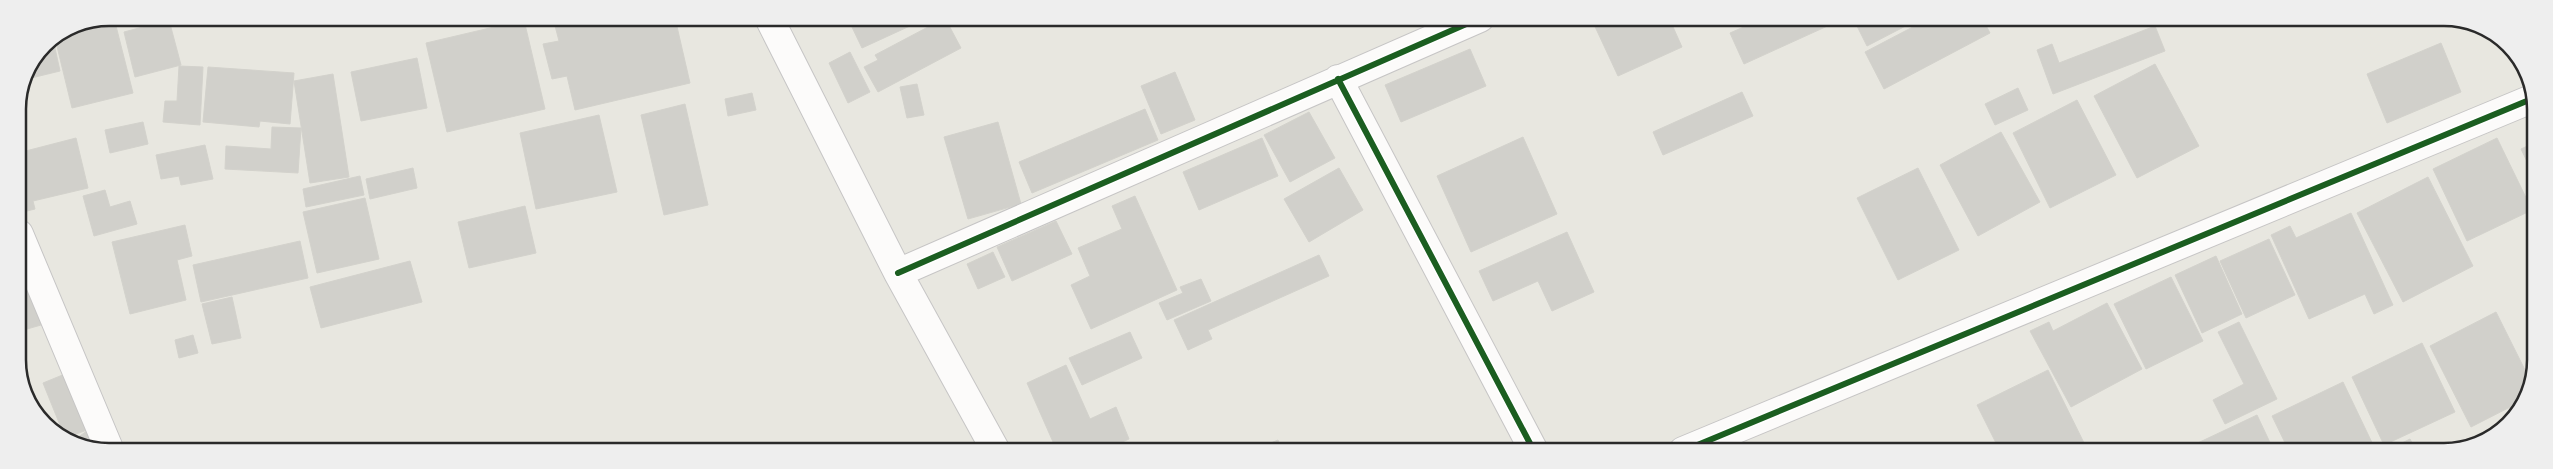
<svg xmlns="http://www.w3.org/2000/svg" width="2553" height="469" viewBox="0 0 2553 469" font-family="Commissioner,sans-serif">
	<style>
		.building { fill: #d1d0cb; stroke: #d3d2cc }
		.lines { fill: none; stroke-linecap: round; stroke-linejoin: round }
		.street-casing { stroke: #c6c5c5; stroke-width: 30 }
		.street { stroke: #fcfbfa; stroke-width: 28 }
		.cycleway-casing { stroke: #fff; stroke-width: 9 }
		.cycleway { stroke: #1b5e20; stroke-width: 6 }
		.rim { fill: none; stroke: #2a2a2a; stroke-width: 2.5 }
	</style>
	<rect width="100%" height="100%" fill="#e8e7e0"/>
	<path class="building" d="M553,18H675L690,83L575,110L567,76L552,79L543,44L559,41Z
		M861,18H909L912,25L862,48L850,23Z
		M945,18L961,48L878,92L864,67L878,60L875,55Z
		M1148,18H1164L1150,22Z
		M1591,18H1669L1682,47L1618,76Z
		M1764,18H1845L1744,64L1730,33Z
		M1853,18H1921L1867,46Z
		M1930,18H1982L1990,33L1884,89L1865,52Z
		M169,20L181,65L135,77L124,32Z
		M524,20L545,109L447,132L426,43Z
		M115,22L133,93L72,108L55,38Z
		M2155,26L2165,51L2053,94L2037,50L2052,44L2059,63Z
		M53,39L60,71L23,80L25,74L45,44Z
		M2441,43L2461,92L2387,123L2367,74Z
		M1470,49L1486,86L1401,122L1385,85Z
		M850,52L870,92L848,103L829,63Z
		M417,58L427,108L361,121L351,72Z
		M2155,64L2199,146L2137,178L2094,96Z
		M179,66L203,67L200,125L163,122L165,101H177Z
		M208,67L294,73L290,124L260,121L259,127L203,122Z
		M1175,72L1195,120L1161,134L1141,86Z
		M333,74L349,177L310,183L294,81Z
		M917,84L924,115L907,118L900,87Z
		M2018,88L2028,110L1995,125L1985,104Z
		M1742,92L1753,116L1663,155L1653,132Z
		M752,93L756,110L728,116L725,99Z
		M2077,100L2116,175L2050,208L2013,133Z
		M685,104L708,205L664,215L641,115Z
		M1145,109L1158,140L1032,193L1019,162Z
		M1309,112L1335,158L1290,182L1264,135Z
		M599,115L617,192L536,209L520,133Z
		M143,122L148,144L110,153L105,130Z
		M998,122L1021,204L968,219L944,137Z
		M272,127L301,128L298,173L225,169L226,146L271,149Z
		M2001,132L2040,202L1978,236L1940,165Z
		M1523,137L1557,214L1471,252L1437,176Z
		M76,138L88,188L33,201L35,209L19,213L18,153Z
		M1262,138L1278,176L1199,210L1183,172Z
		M2497,138L2532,210L2467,241L2433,169Z
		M2534,143V176L2521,149Z
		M205,145L213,179L181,185L179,176L161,179L156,155Z
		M413,168L417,188L370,199L366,179Z
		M1339,168L1363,210L1309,242L1284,199Z
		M1918,168L1959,250L1898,280L1857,198Z
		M360,176L364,195L306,207L303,189Z
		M2428,177L2473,266L2403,302L2357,213Z
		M105,190L110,207L130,201L137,224L94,236L83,196Z
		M1135,196L1177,290L1091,329L1071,285L1090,276L1078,248L1122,229L1112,206Z
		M365,198L379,259L317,273L303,212Z
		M525,206L536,253L469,268L458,222Z
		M2351,213L2393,305L2374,314L2365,294L2309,319L2271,235L2290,226L2296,238Z
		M1056,221L1072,254L1012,281L997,247Z
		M185,225L192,256L177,260L186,300L130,314L112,242Z
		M1567,232L1594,292L1552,311L1538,281L1493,301L1479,271Z
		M2269,239L2295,295L2246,318L2220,261Z
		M300,241L308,278L201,302L193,265Z
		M993,252L1005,277L978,289L967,264Z
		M1319,255L1329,276L1208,330L1212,339L1188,350L1174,320Z
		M2216,256L2242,314L2202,333L2175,275Z
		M23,257L41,325L20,331L19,258Z
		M410,261L422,302L321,328L310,287Z
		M2171,277L2203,341L2146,369L2114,304Z
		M1201,279L1211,301L1167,320L1159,303L1183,293L1180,287Z
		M232,297L241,338L212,344L202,304Z
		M2107,303L2142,369L2071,407L2030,331L2049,322L2053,331Z
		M2496,312L2530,380L2518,403L2471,427L2430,346Z
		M2239,322L2277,399L2225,424L2213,400L2244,384L2218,332Z
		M1130,332L1142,358L1082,385L1069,358Z
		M193,335L198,353L179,358L175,340Z
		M2422,343L2455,412L2384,445L2352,377Z
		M1066,365L1090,419L1116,407L1129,439L1103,451H1057L1027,383Z
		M2048,370L2088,451H2000L1977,405Z
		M65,374L87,430L68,437L64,435L43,383Z
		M2343,382L2376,451H2289L2272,416Z
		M2257,415L2274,451H2186L2185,449Z
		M87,431L97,451L74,440Z
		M2410,439L2416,451H2386Z
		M1278,440L1283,451H1255L1254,450Z"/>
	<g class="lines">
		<g class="street-casing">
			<path id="street" d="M769,18L898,273L996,451
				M1338,79L1534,451
				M19,234L110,451
				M898,273L1480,18
				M1683,451L2534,98"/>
		</g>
		<use href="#street" class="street"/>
		<g class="cycleway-casing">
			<path id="cycleway" d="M1338,79L1534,451
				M898,273L1480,18
				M1683,451L2534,98"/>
		</g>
		<use href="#cycleway" class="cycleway"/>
	</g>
	<path d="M0 0H2553V469H0ZM109 26H2444A83 83 0 0 1 2527 109V360A83 83 0 0 1 2444 443H109A83 83 0 0 1 26 360V109A83 83 0 0 1 109 26Z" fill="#eee" fill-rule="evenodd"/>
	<path class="rim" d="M109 26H2444A83 83 0 0 1 2527 109V360A83 83 0 0 1 2444 443H109A83 83 0 0 1 26 360V109A83 83 0 0 1 109 26Z"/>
</svg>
